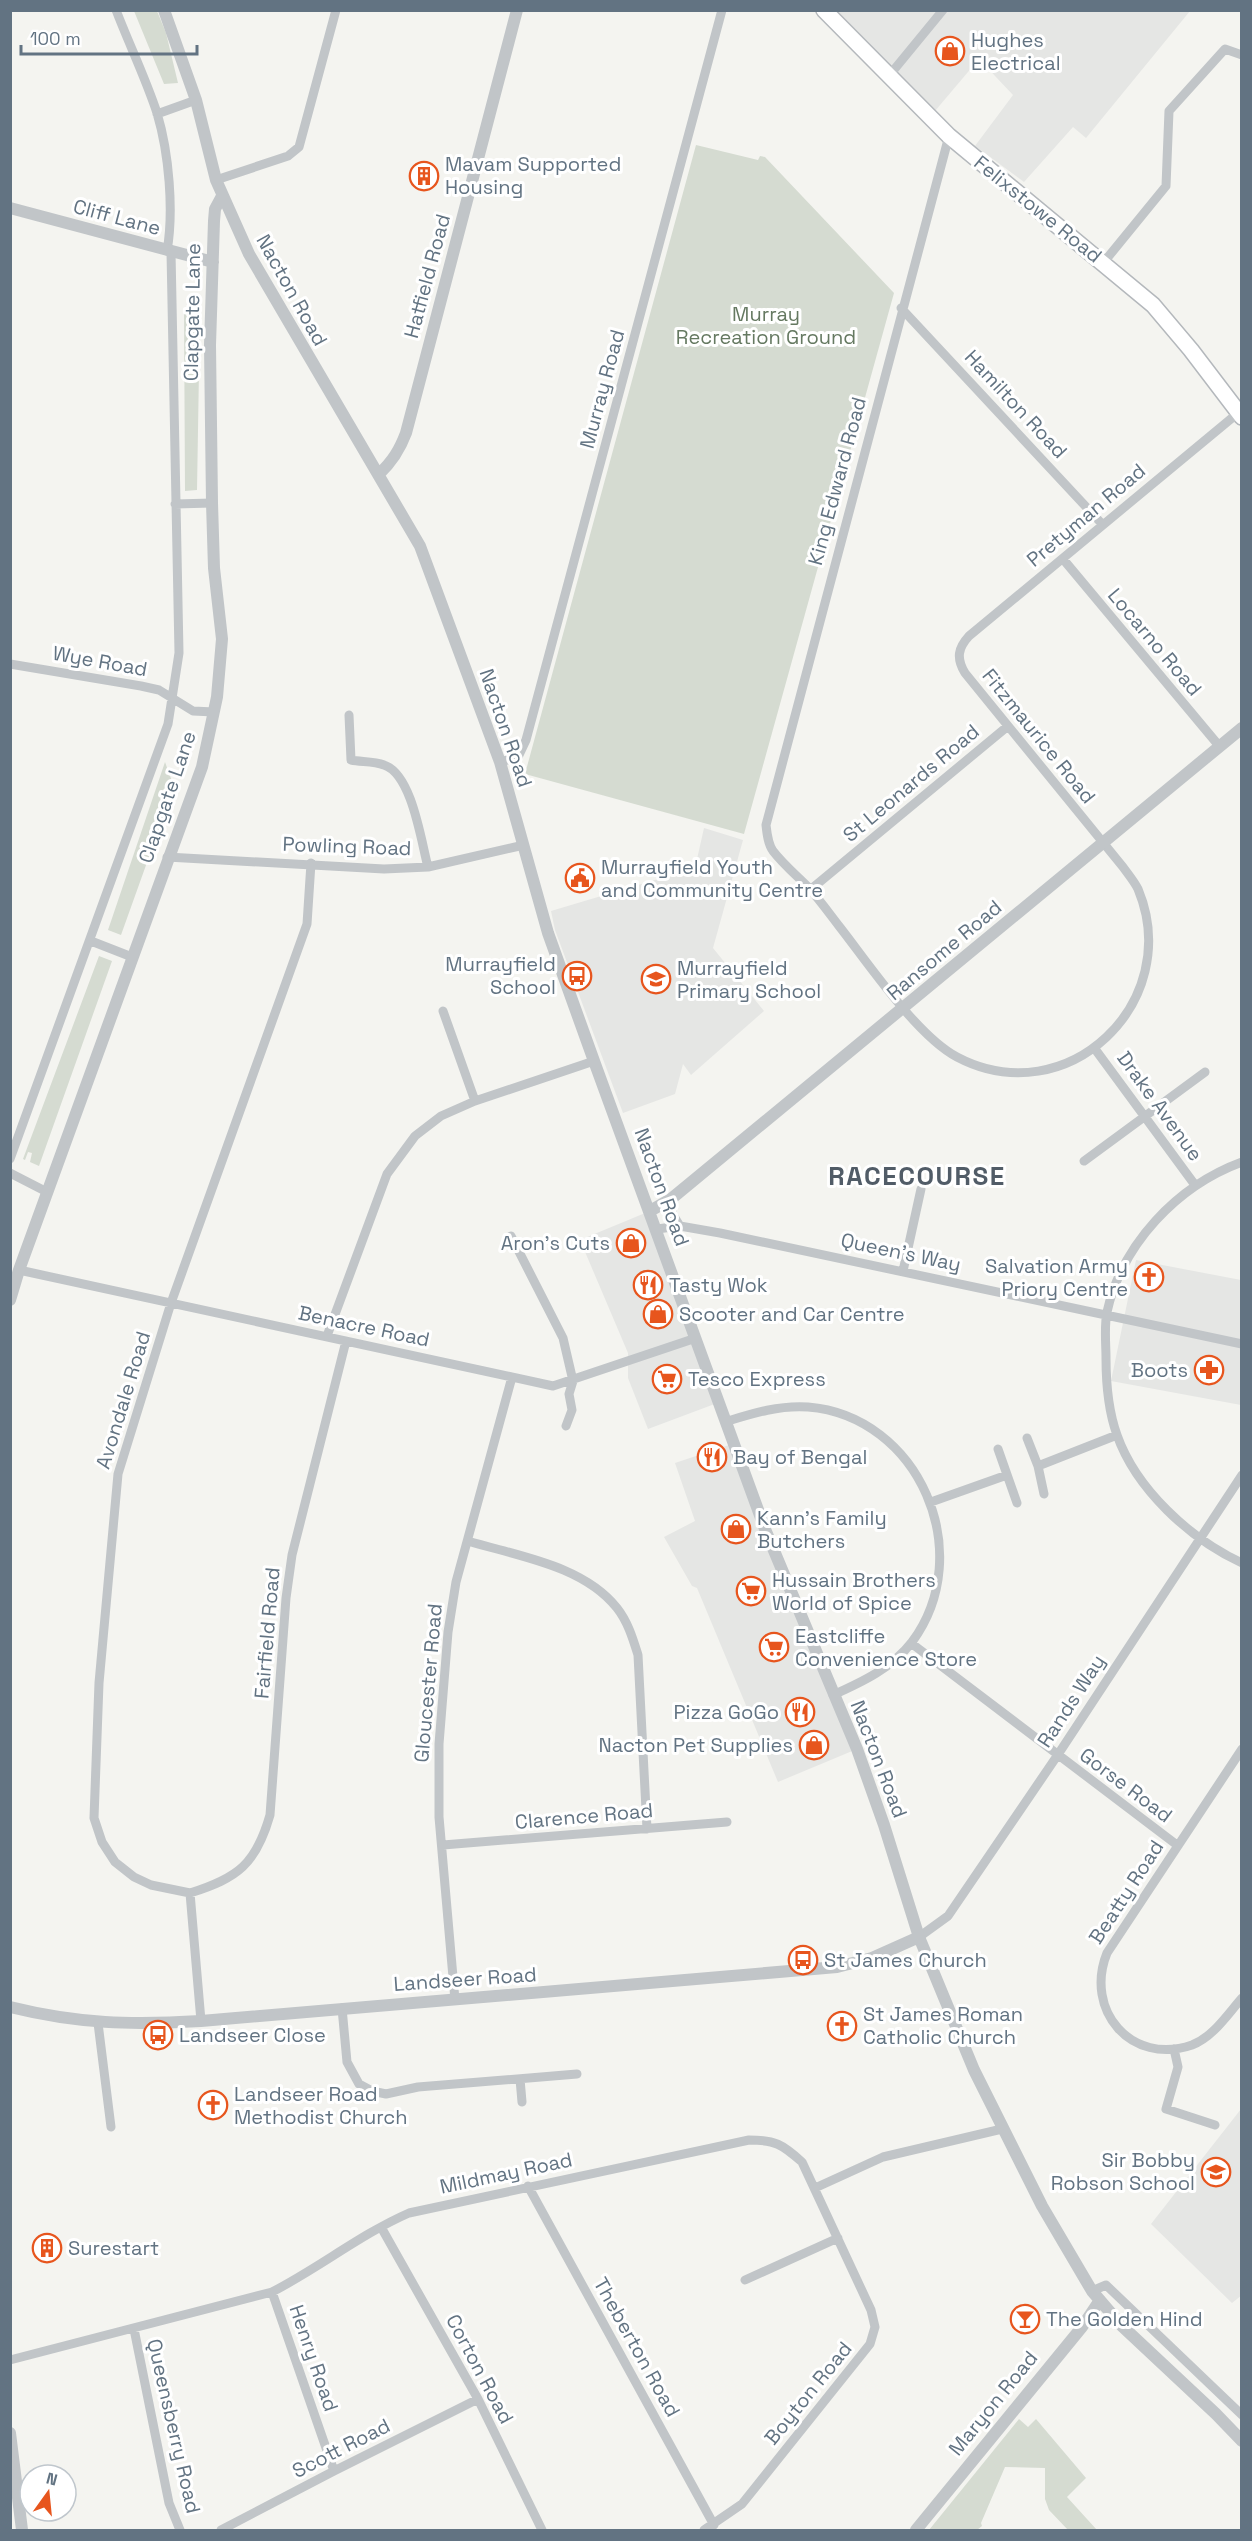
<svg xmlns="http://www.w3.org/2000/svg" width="1252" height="2541" viewBox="0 0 1252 2541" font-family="'Space Grotesk',sans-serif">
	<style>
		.built { fill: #e5e6e4 }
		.green { fill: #d5dbd1 }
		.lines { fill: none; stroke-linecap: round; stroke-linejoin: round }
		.primary-casing { stroke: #b4b8bc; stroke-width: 18 }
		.minor { stroke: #c1c5c8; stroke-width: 9 }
		.tertiary { stroke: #c1c5c8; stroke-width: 12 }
		.primary { stroke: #fff; stroke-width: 15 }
		.labels { text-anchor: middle; stroke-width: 6; stroke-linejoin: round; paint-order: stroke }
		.poi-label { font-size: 20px; fill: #627382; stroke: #fff; text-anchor: start }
		.street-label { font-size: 20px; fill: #627382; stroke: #fff }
		.park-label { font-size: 20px; fill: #657961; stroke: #fff }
		.district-label { font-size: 26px; font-weight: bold; letter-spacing: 1.5px; fill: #515c67; stroke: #fff }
	</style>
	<rect width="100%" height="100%" fill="#f4f4f0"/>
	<path class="built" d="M837,11H1190L1086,138L1073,127L1024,182L975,146L1013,95L979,59L935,111Z
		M704,828L743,840L713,948L764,1011L691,1075L683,1064L675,1094L623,1113L555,930L551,911L695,868Z
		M650,1211L720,1402L648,1429L628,1378V1353L580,1240Z
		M1136,1260L1241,1280V1405L1111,1381Z
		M735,1443L857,1749L778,1782L697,1588L692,1586L664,1537L695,1521L675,1463Z
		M1241,2109L1242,2295L1232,2303L1151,2224Z"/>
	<path class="green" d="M134,11H157L166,33L178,83L164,84Z
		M696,145L758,160L760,156L765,157L894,293L744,834L525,774Z
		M200,310L197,490L185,491L184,311Z
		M165,762L174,787L121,935L108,930Z
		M99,956L112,961L39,1166L30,1162L32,1153L28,1152L25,1160L23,1159Z
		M1019,2419L1028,2427L1036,2419L1086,2478L1067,2497L1097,2530H1068L1049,2510L1045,2499V2468L1005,2467L981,2523L982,2526L977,2530H929Z"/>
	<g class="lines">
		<g class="primary-casing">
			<path id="primary" d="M824,10L949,136L1153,305L1191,350L1242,417"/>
		</g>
		<path class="minor" d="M116,10C129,44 146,79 157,113C169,153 174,211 167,251
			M888,77L943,10
			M157,114L196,100
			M949,136L766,825C767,834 768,844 773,851C783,864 797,876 808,887C819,899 829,913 839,926C868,963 917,1036 957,1057C1067,1115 1185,1002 1138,889C1134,881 1128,874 1123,867L965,673C956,658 958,648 969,636L1238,413
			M216,180L288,156L299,147L336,10
			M1104,262L1166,186L1169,111L1225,49L1242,55
			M901,308L1103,525
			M175,504L212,503
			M1063,559L1220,747
			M10,664L141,686L159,690L193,711L214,712
			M349,715L351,760C361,762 374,761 384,765C412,774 421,841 428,867
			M500,762L518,757L526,740L722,10
			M167,857L384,869L428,867L524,845
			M810,890L1008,726
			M91,941L132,957
			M443,1011L475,1101
			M1095,1049L1195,1185
			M10,1159L168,724L179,653L171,252
			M1084,1161L1205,1072
			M1242,1162C1177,1186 1122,1244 1107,1312C1104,1326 1106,1344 1106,1358C1106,1384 1108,1410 1117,1435C1136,1489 1190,1539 1242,1563
			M10,1173L47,1192
			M671,1199L672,1213L680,1226
			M657,1229L680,1226L720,1233L1242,1344
			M511,1236L563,1338L573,1381L569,1394L572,1410L566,1426
			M19,1270L553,1386L696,1338
			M903,1271L921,1189
			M327,1336L387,1174L415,1136L441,1116L475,1101L594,1061
			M728,1421C754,1413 780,1405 808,1407C919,1416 978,1553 912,1642C892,1668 862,1682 833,1695
			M1027,1438L1038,1466
			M998,1449L1017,1503
			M1044,1494L1038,1466L1117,1435
			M931,1502L1007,1475
			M468,1541C517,1556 583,1565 617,1608C628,1622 633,1639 638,1655L647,1829
			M911,1643L1177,1845
			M1242,1749L1107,1953C1084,2010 1131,2066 1192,2045C1213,2037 1227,2015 1242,1998
			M443,1845L727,1822
			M190,1893C238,1878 256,1864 270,1815L286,1598L292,1555L346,1341
			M919,1937L948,1916L1057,1756L1242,1475
			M455,2000L439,1817V1744L448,1632L456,1582L512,1377
			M342,2008L347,2062L359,2084L372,2091L386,2094L418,2087L577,2074
			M201,2021L190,1893L151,1885L134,1877L115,1862L102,1842L94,1818L99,1683L118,1474L171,1303L307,924L311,863
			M98,2023L111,2127
			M1174,2049L1178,2067L1166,2109L1215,2125
			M520,2079L522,2102
			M528,2186L714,2525
			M815,2188L883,2157L1002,2129
			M381,2227L478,2399L542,2530
			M745,2280L838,2238
			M1092,2291L1106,2285L1242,2415
			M272,2292L334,2471
			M134,2329L169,2503L180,2530
			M10,2360L272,2292C319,2268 361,2234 409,2213L749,2140C775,2140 782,2144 802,2162L871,2310L875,2327L870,2344L742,2504L704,2530
			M221,2530L334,2471L478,2399"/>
		<path class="tertiary" d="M164,10L196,100L216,180L249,254L420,546L500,762L548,933L594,1061L765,1529L857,1749L884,1825L919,1937L974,2070L1042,2206L1092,2291L1122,2326L1216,2414L1242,2441
			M10,208L213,262
			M379,474C393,461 400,449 406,433L517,10
			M650,1211L671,1199L1242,728
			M10,1300L19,1270L202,767L217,697L222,639L214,568L212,503L210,345L214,221L215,209L222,196
			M10,2007C79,2024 131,2025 201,2021L837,1967L872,1958L919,1937
			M10,2433L22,2530
			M916,2530L1082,2327L1100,2300"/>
		<use href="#primary" class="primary"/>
	</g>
	<defs>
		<g id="shop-ring" transform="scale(1.5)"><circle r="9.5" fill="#fff" stroke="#e7551d" stroke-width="1.5"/><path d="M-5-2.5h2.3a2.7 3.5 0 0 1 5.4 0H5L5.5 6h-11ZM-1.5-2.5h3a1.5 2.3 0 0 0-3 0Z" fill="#e7551d"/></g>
		<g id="building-ring" transform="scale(1.5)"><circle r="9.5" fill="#fff" stroke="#e7551d" stroke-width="1.5"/><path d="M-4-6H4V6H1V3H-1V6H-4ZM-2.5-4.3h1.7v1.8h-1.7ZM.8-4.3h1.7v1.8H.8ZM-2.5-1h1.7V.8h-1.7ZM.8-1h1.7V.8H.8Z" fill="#e7551d"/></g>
		<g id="civic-ring" transform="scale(1.5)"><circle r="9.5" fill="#fff" stroke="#e7551d" stroke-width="1.5"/><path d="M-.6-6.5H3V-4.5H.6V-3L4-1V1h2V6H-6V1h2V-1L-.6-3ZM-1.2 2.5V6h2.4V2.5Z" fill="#e7551d"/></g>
		<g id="bus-ring" transform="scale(1.5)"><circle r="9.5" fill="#fff" stroke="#e7551d" stroke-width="1.5"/><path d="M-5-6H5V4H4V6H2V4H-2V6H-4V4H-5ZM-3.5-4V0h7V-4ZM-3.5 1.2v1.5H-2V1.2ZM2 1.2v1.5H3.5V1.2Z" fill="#e7551d"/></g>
		<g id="school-ring" transform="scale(1.5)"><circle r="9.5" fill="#fff" stroke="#e7551d" stroke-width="1.5"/><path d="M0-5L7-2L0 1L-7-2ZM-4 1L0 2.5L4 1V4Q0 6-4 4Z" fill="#e7551d"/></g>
		<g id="church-ring" transform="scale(1.5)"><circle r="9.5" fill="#fff" stroke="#e7551d" stroke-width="1.5"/><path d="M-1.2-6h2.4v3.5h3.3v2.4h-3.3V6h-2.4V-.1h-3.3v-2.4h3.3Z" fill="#e7551d"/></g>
		<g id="restaurant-ring" transform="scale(1.5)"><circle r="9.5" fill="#fff" stroke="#e7551d" stroke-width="1.5"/><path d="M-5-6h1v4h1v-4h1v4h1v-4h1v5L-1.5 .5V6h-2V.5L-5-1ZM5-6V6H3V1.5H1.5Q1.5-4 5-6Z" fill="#e7551d"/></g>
		<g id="pharmacy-ring" transform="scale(1.5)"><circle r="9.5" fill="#fff" stroke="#e7551d" stroke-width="1.5"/><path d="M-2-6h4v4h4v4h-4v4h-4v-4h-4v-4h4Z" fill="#e7551d"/></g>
		<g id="supermarket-ring" transform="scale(1.5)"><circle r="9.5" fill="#fff" stroke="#e7551d" stroke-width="1.5"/><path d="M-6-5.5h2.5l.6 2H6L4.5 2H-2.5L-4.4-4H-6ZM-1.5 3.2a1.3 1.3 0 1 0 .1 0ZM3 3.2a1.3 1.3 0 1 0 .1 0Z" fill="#e7551d"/></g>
		<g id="bar-ring" transform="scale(1.5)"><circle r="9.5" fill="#fff" stroke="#e7551d" stroke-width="1.5"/><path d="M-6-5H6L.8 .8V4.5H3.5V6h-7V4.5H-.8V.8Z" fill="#e7551d"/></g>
	</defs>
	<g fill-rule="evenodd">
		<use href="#shop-ring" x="950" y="51"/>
		<use href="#building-ring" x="424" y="176"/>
		<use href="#civic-ring" x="580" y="878"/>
		<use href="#bus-ring" x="577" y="976"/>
		<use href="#school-ring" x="656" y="979"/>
		<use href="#shop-ring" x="631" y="1243"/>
		<use href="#church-ring" x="1149" y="1277"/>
		<use href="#restaurant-ring" x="648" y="1285"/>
		<use href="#shop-ring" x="658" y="1314"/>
		<use href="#pharmacy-ring" x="1209" y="1370"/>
		<use href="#supermarket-ring" x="667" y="1379"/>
		<use href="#restaurant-ring" x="712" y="1457"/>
		<use href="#shop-ring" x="736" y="1529"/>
		<use href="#supermarket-ring" x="751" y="1591"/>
		<use href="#supermarket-ring" x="774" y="1647"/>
		<use href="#restaurant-ring" x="800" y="1712"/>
		<use href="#shop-ring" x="814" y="1745"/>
		<use href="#bus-ring" x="803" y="1960"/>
		<use href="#church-ring" x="842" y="2026"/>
		<use href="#bus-ring" x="158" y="2035"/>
		<use href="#church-ring" x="213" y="2105"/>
		<use href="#school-ring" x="1216" y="2172"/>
		<use href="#building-ring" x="47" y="2248"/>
		<use href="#bar-ring" x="1025" y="2319"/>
	</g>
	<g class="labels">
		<g class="poi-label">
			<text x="971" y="47">Hughes<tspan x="971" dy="23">Electrical</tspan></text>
			<text x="445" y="171">Mavam Supported<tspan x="445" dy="23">Housing</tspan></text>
			<text x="601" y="874">Murrayfield Youth<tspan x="601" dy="23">and Community Centre</tspan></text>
			<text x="556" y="971" text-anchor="end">Murrayfield<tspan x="556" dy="23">School</tspan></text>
			<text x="677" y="975">Murrayfield<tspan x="677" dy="23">Primary School</tspan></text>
			<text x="610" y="1250" text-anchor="end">Aron's Cuts</text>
			<text x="1128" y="1273" text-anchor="end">Salvation Army<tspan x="1128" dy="23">Priory Centre</tspan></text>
			<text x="669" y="1292">Tasty Wok</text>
			<text x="679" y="1321">Scooter and Car Centre</text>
			<text x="1188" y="1377" text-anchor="end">Boots</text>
			<text x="688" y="1386">Tesco Express</text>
			<text x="733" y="1464">Bay of Bengal</text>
			<text x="757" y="1525">Kann's Family<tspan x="757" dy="23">Butchers</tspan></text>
			<text x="772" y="1587">Hussain Brothers<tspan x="772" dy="23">World of Spice</tspan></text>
			<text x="795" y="1643">Eastcliffe<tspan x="795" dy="23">Convenience Store</tspan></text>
			<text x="779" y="1719" text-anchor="end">Pizza GoGo</text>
			<text x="793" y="1752" text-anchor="end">Nacton Pet Supplies</text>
			<text x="824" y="1967">St James Church</text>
			<text x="863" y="2021">St James Roman<tspan x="863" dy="23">Catholic Church</tspan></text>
			<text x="179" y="2042">Landseer Close</text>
			<text x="234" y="2101">Landseer Road<tspan x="234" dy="23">Methodist Church</tspan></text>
			<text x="1195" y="2167" text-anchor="end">Sir Bobby<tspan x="1195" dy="23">Robson School</tspan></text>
			<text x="68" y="2255">Surestart</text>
			<text x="1046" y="2326">The Golden Hind</text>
		</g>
		<g class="street-label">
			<text transform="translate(1038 209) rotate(39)" y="7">Felixstowe Road</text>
			<text transform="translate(117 217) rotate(15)" y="7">Cliff Lane</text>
			<text transform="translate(427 276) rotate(-75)" y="7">Hatfield Road</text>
			<text transform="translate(292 290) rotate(61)" y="7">Nacton Road</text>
			<text transform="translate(192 312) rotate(-89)" y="7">Clapgate Lane</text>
			<text transform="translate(602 389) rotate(-75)" y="7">Murray Road</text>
			<text transform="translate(1016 404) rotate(47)" y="7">Hamilton Road</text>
			<text transform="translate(837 481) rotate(-75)" y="7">King Edward Road</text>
			<text transform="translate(1086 515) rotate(-40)" y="7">Pretyman Road</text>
			<text transform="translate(1155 642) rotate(50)" y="7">Locarno Road</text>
			<text transform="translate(100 661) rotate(10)" y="7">Wye Road</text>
			<text transform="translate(506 728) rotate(71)" y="7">Nacton Road</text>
			<text transform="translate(1039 736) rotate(51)" y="7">Fitzmaurice Road</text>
			<text transform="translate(911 783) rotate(-40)" y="7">St Leonards Road</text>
			<text transform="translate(167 797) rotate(-71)" y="7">Clapgate Lane</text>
			<text transform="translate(347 846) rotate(2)" y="7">Powling Road</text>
			<text transform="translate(944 950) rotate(-40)" y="7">Ransome Road</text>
			<text transform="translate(1160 1106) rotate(54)" y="7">Drake Avenue</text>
			<text transform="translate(662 1187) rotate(70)" y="7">Nacton Road</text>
			<text transform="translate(901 1252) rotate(12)" y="7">Queen's Way</text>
			<text transform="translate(364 1326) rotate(12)" y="7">Benacre Road</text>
			<text transform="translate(123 1400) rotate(-73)" y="7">Avondale Road</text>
			<text transform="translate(267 1633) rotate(-85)" y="7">Fairfield Road</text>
			<text transform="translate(428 1683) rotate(-85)" y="7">Gloucester Road</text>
			<text transform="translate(1071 1701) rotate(-57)" y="7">Rands Way</text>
			<text transform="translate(879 1759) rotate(69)" y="7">Nacton Road</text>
			<text transform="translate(1126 1785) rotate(37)" y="7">Gorse Road</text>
			<text transform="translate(584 1816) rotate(-5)" y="7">Clarence Road</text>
			<text transform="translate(1126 1892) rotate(-57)" y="7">Beatty Road</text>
			<text transform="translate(465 1979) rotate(-4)" y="7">Landseer Road</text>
			<text transform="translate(506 2173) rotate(-12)" y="7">Mildmay Road</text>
			<text transform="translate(637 2347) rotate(61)" y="7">Theberton Road</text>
			<text transform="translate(314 2358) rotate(71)" y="7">Henry Road</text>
			<text transform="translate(480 2369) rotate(62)" y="7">Corton Road</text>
			<text transform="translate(808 2393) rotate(-51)" y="7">Boyton Road</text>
			<text transform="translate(993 2403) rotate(-51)" y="7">Maryon Road</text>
			<text transform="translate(174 2426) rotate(77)" y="7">Queensberry Road</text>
			<text transform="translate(341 2448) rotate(-27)" y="7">Scott Road</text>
		</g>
		<g class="park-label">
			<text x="766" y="321">Murray<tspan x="766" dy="23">Recreation Ground</tspan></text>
		</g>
		<g class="district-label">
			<text x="917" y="1185">RACECOURSE</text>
		</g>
	</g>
	<rect width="1252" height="2541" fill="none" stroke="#627382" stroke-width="24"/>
	<g transform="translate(48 2493) rotate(15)"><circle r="28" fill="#ffffff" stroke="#c0c7cd" stroke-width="1.5"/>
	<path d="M0-4.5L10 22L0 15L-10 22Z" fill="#e7551d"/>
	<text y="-9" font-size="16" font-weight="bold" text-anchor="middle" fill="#627382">N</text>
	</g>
	<path d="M21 45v9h176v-9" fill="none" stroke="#627382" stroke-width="3"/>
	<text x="30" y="45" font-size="18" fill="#627382" stroke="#ffffff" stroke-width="4.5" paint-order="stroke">100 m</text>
</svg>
